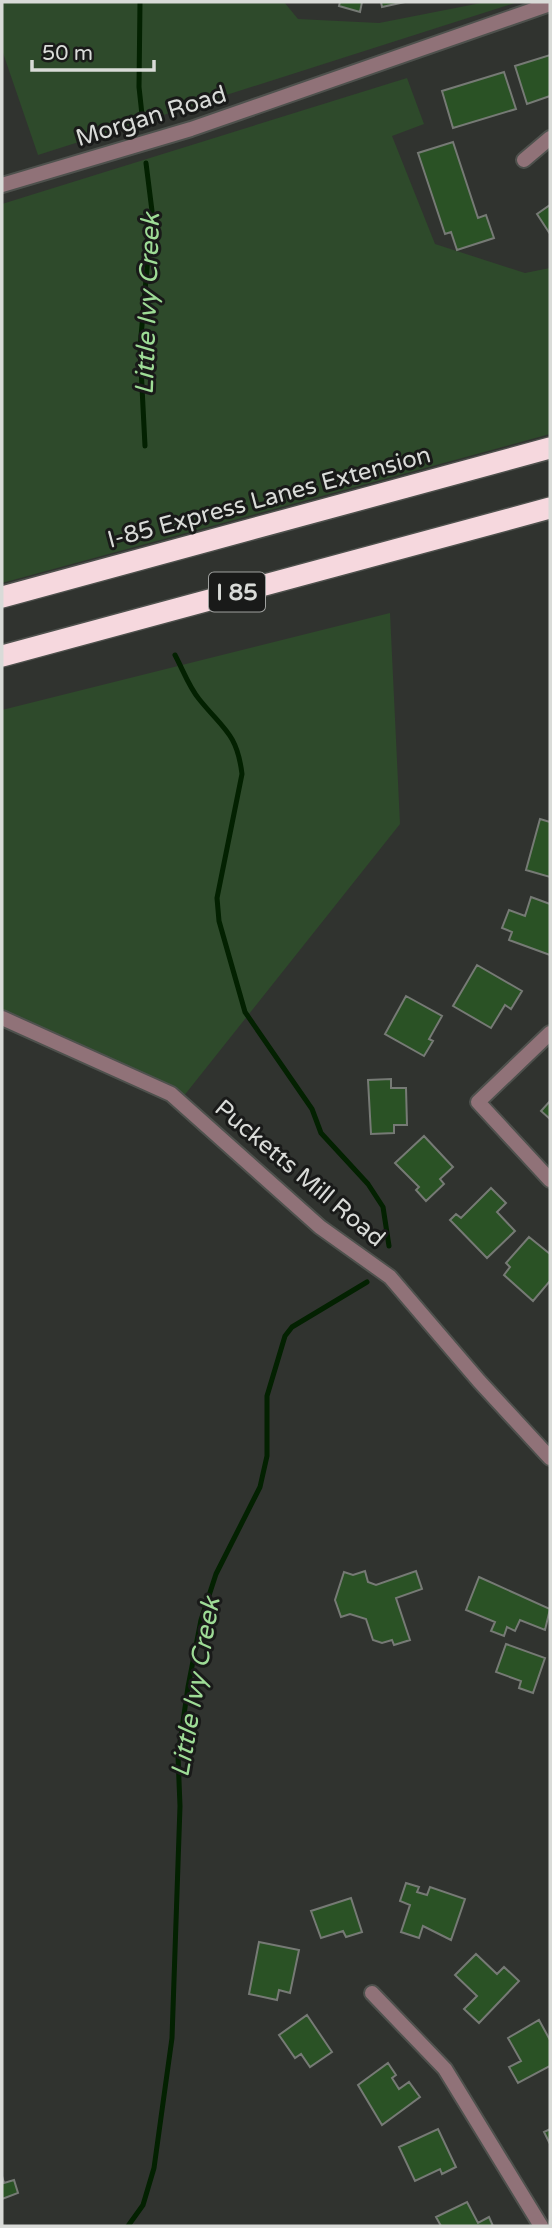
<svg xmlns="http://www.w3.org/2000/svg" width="552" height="2228" viewBox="0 0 552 2228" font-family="'Varela Round',sans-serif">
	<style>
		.green { fill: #2e4a2b }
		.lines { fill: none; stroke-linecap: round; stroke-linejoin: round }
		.stream { stroke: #032101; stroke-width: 5 }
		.building { fill: #2a5225; stroke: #767a75; stroke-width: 2 }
		.minor-casing { stroke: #4e514d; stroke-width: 18 }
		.tertiary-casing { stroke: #4e514d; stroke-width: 18 }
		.motorway-casing { stroke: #4e514d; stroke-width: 24 }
		.minor { stroke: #907278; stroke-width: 14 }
		.tertiary { stroke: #907278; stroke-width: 14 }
		.motorway { stroke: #f6d8de; stroke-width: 21 }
		.labels { text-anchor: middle; stroke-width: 6; stroke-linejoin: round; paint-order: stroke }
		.shield { fill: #191a19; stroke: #9fa19f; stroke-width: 2 }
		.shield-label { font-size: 23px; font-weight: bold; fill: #d9dbd8 }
		.street-label { font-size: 24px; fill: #d9dbd8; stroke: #191a19 }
		.water-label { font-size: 26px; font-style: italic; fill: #9edc96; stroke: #191a19 }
	</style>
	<rect width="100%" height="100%" fill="#30332f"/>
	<path class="green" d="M2,2H284L298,19L379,23L486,2H518L38,155L2,50Z
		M407,78L424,124L392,136L435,244L525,273L550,268V434L2,583V204Z
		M390,613L400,824L183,1097L2,1021V710Z"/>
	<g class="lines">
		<path class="stream" d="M140,2L139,87L143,124
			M145,446L140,348L152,211L146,163
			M175,655C183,670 189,687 199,699C223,729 237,733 242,774L217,898L219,921L245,1012L312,1109L321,1133L368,1184L383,1207L389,1246
			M128,2226L143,2205L154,2168L172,2038L180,1806L178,1756L188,1687L201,1620L216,1574L260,1487L267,1456V1396L285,1336L292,1327L367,1282"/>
	</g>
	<path class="building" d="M340,2H362L360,12L339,6Z
		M381,2H405L382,7Z
		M550,55V96L527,104L515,66Z
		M504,72L516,109L453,128L442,91Z
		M453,142L478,218L486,215L494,238L457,250L451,232L445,234L418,153Z
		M550,205V234L537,214Z
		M540,819L550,822V877L526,870Z
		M531,897L550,904V955L509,940L512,932L502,928L509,910L525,916Z
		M477,965L522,991L511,1009L505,1005L491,1028L453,1006Z
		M406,996L442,1016L429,1039L433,1041L424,1056L385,1034Z
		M391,1079V1088H406L407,1125H394V1133L371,1134L368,1080Z
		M550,1101V1119L541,1111Z
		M424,1136L453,1167L440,1179L444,1184L426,1201L416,1190L419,1187L395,1163Z
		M491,1188L506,1203L497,1212L515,1231L487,1258L450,1220L456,1214L461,1218Z
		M529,1237L550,1254V1281L533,1301L504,1275L510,1267L506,1263Z
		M365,1571L368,1582L376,1585L416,1571L422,1589L396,1598L410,1640L394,1645L392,1640L382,1643L373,1640L366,1619L350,1614L341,1617L335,1600L344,1572L353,1575Z
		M479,1577L550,1609L545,1630L520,1620L515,1631L507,1627L504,1636L491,1631L495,1622L466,1610Z
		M506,1644L545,1658L533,1693L519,1688L521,1681L496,1672Z
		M406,1883L419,1887L417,1892L427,1895L430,1887L465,1899L451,1940L423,1926L419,1938L401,1932L410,1905L400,1901Z
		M351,1898L362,1932L346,1937L343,1931L321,1938L311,1911Z
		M259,1942L299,1950L290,1993L279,1990L277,2000L249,1994Z
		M476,1954L497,1974L504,1967L519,1981L479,2023L464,2009L477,1996L455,1975Z
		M307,2015L332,2052L310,2067L301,2054L295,2058L279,2035Z
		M539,2020L550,2040V2066L518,2083L509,2067L521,2061L508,2038Z
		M388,2063L396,2075L392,2078L399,2089L409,2082L420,2097L382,2125L358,2085Z
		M438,2129L456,2167L442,2174L440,2169L415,2181L399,2147Z
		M550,2129V2144L544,2132Z
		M2,2176L4,2183L14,2180L18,2193L2,2199Z
		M467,2202L478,2223L489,2217L493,2226H441L436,2217Z"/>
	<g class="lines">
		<g class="minor-casing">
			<path id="minor" d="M524,160L550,138
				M550,1033L478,1102L550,1180
				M372,1993L445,2069L541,2226"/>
		</g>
		<g class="tertiary-casing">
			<path id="tertiary" d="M2,185L191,129L550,4
				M2,1018L171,1094L320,1227L390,1277L479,1381L550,1458"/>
		</g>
		<g class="motorway-casing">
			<path id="motorway" d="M2,597L550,448
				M2,656L550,508"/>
		</g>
		<use href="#minor" class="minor"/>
		<use href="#tertiary" class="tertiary"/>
		<use href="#motorway" class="motorway"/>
	</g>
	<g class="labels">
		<rect class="shield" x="209" y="572.5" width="56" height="39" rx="5"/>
		<g class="shield-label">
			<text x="237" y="600">I 85</text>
		</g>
		<g class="street-label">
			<text transform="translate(151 116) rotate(-17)" y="8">Morgan Road</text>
			<text transform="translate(269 497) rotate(-15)" y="8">I-85 Express Lanes Extension</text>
			<text transform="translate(300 1173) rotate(40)" y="8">Pucketts Mill Road</text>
		</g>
		<g class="water-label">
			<text transform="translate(147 304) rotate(-88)" y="9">Little Ivy Creek</text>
			<text transform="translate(195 1687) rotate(-80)" y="9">Little Ivy Creek</text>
		</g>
	</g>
	<rect width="552" height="2228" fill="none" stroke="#d9dbd8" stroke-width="7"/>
	<path d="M32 60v10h122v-10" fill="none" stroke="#d9dbd8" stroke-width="3.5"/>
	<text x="42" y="60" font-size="21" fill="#d9dbd8" stroke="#191a19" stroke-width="5" paint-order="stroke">50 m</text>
</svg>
